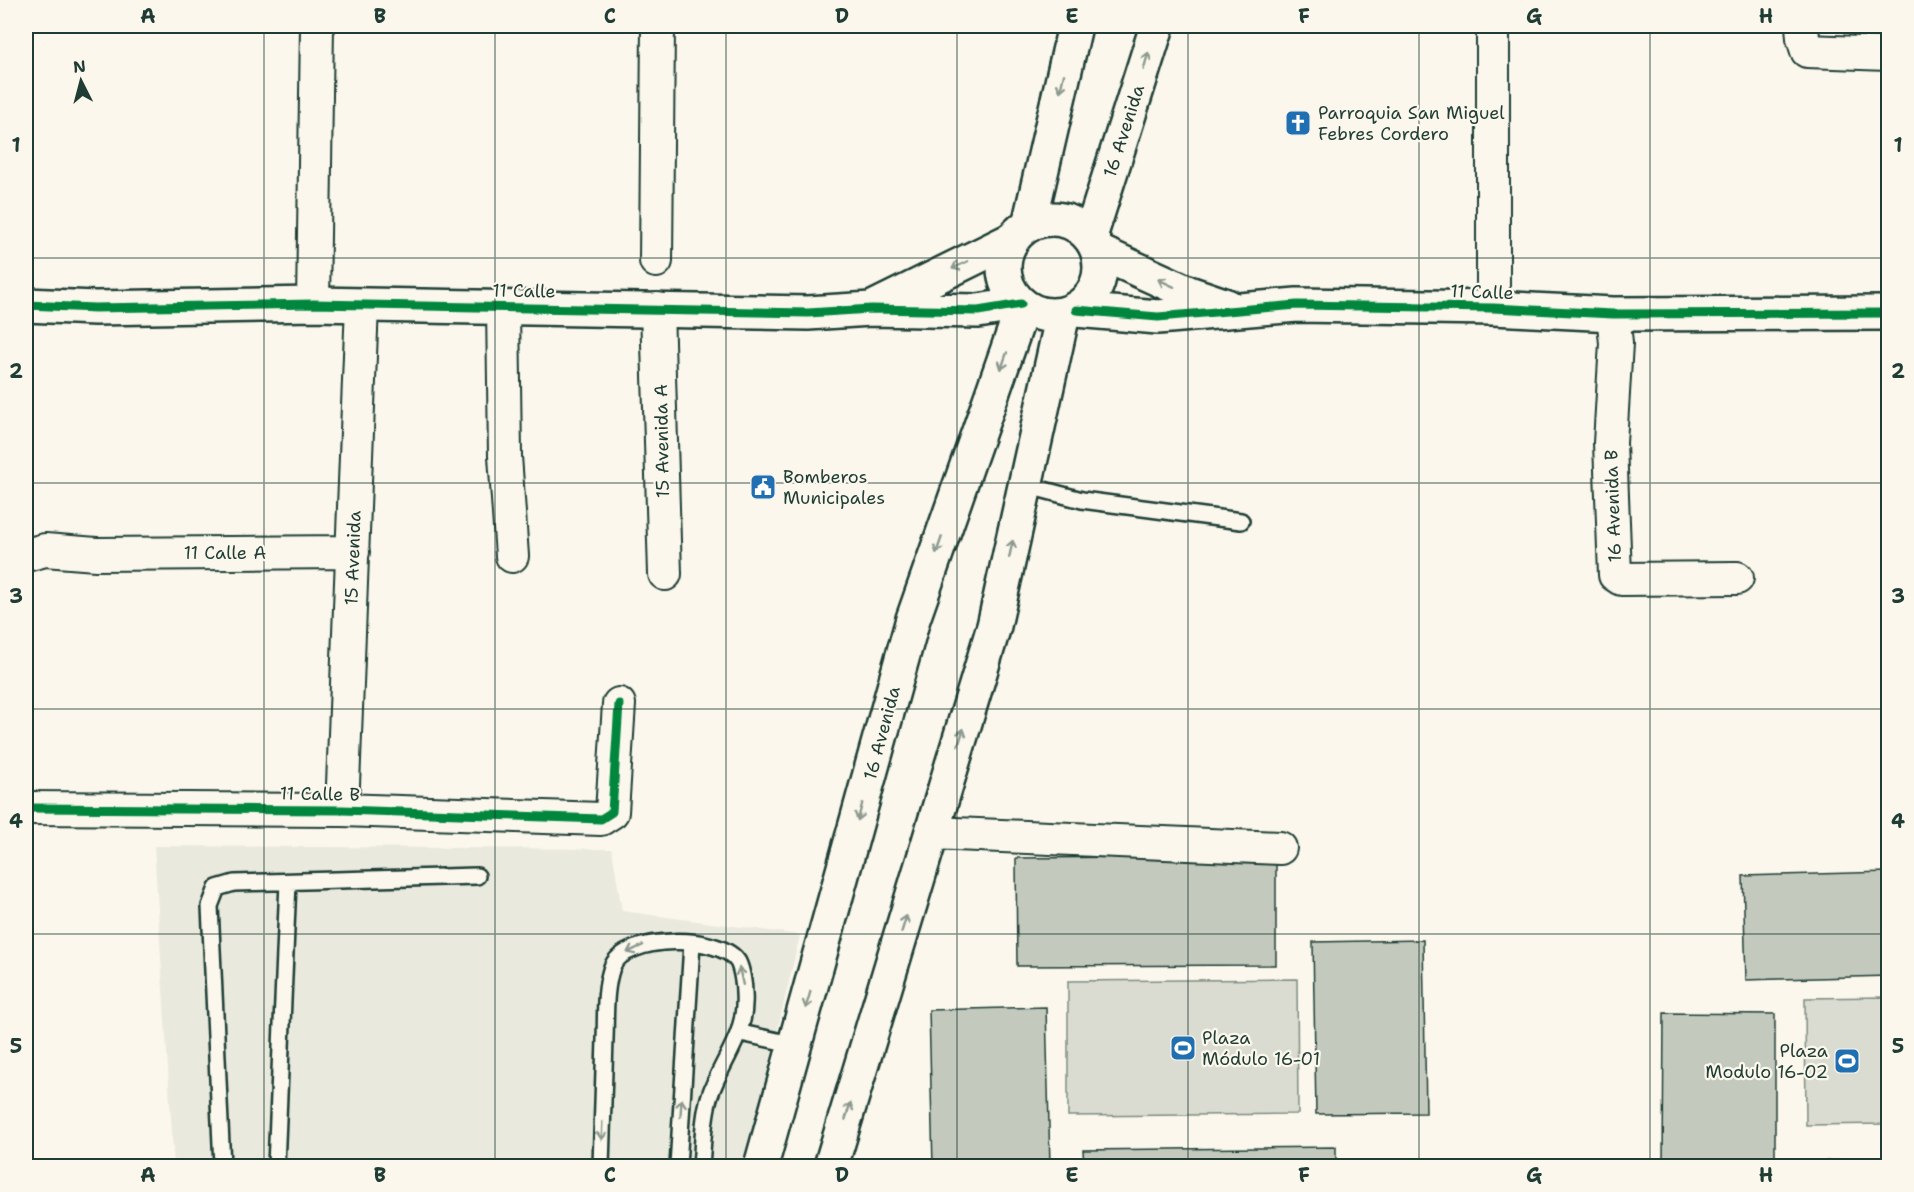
<svg xmlns="http://www.w3.org/2000/svg" width="1914" height="1192" viewBox="0 0 1914 1192" font-family="'Shantell Sans',sans-serif">
	<style>
		.built { fill: #eae9de }
		.green { fill: #dbdcd1; stroke: #7d8c82; stroke-width: 1.5 }
		.building { fill: #c4c9be; stroke: #1f3d34; stroke-width: 1.5 }
		.lines { fill: none; stroke-linecap: round; stroke-linejoin: round }
		.service-casing { stroke: #1f3d34; stroke-width: 20 }
		.minor-casing { stroke: #1f3d34; stroke-width: 36 }
		.tertiary-casing { stroke: #1f3d34; stroke-width: 38 }
		.secondary-casing { stroke: #1f3d34; stroke-width: 38 }
		.service { stroke: #fbf7ec; stroke-width: 15 }
		.minor { stroke: #fbf7ec; stroke-width: 32 }
		.tertiary { stroke: #fbf7ec; stroke-width: 33 }
		.secondary { stroke: #fbf7ec; stroke-width: 33 }
		.cycleway-casing { stroke: #fbf7ec; stroke-width: 13 }
		.cycleway { stroke: #00873e; stroke-width: 9 }
		.oneway { stroke: #8d9a90 }
		.grid { fill: none; stroke: #1f3d34; stroke-width: 1.5; stroke-opacity: 0.55 }
		.labels { text-anchor: middle; stroke-width: 4.5; stroke-linejoin: round; paint-order: stroke }
		.poi-label { font-size: 18px; fill: #1f3d34; stroke: #fbf7ec; text-anchor: start }
		.street-label { font-size: 18px; fill: #1f3d34; stroke: #fbf7ec }
		.neatline { fill: none; stroke: #1f3d34; stroke-width: 2 }
		.grid-label { font-size: 20px; text-anchor: middle; font-weight: bold; fill: #1f3d34 }
	</style>
	<rect width="100%" height="100%" fill="#fbf7ec"/>
	<filter id="ink" filterUnits="userSpaceOnUse"><feTurbulence type="fractalNoise" baseFrequency=".0167" numOctaves="2"/><feDisplacementMap in="SourceGraphic" scale="12" xChannelSelector="R" yChannelSelector="G"/><feConvolveMatrix kernelMatrix="1 2 1 2 8 2 1 2 1" color-interpolation-filters="sRGB"/></filter>
	<g filter="url(#ink)">
		<path class="built" d="M154,846L612,849L622,911L800,935L745,1166H174Z"/>
		<path class="green" d="M1297,979L1298,1114L1068,1116V981Z
			M1888,997V1124L1806,1125L1805,998Z"/>
		<path class="building" d="M1276,856V965L1017,966L1016,858Z
			M1888,872V976L1746,980L1743,876Z
			M1423,940L1426,1113L1316,1114L1313,942Z
			M1046,1007L1050,1166H933L929,1010Z
			M1664,1013L1775,1014V1166H1663Z
			M1336,1147V1166H1084L1083,1150Z
			M1888,1160V1166H1804V1161Z"/>
		<g class="lines">
			<g class="service-casing">
				<path id="service" d="M1025,485L1082,500L1241,521
					M741,1033L796,1045
					M222,1166L210,906L217,888L234,883L477,876
					M276,1166L288,882
					M601,1166C602,1124 604,1082 605,1039C606,1016 604,990 612,967C625,934 722,934 738,962C742,970 744,985 744,993C747,1036 723,1057 710,1095C703,1116 703,1144 701,1166
					M678,1166L692,944"/>
			</g>
			<g class="minor-casing">
				<path id="minor" d="M1493,26V308
					M1802,26L1803,38L1807,51L1888,54
					M656,261L658,26
					M313,304L317,26
					M503,307L505,456L512,556
					M657,309L665,574
					M1613,314L1616,343L1610,443L1615,575L1621,579L1737,578
					M26,555L45,550L96,554L353,552
					M26,808L342,810L601,819L612,812L619,704
					M342,810L362,305
					M932,833L1280,848"/>
			</g>
			<g class="tertiary-casing">
				<path id="tertiary" d="M1099,252L1189,293L1227,306
					M26,305L95,308L313,304L808,313L871,309L978,311L1021,304
					M875,307L1013,239
					M1076,310L1158,317L1297,305L1493,308L1613,314L1888,313"/>
			</g>
			<g class="secondary-casing">
				<path id="secondary" d="M1004 267a48 48 0 1 1 96 0a48 48 0 1 1-96 0Z
					M1029,225L1075,26
					M1090,237L1157,26
					M761,1166L913,619L1023,306
					M831,1166L994,626L1063,314"/>
			</g>
			<use href="#service" class="service"/>
			<use href="#minor" class="minor"/>
			<use href="#tertiary" class="tertiary"/>
			<use href="#secondary" class="secondary"/>
			<g class="cycleway-casing">
				<path id="cycleway" d="M26,305L95,308L313,304L808,313L871,309L978,311L1021,304
					M1076,310L1158,317L1297,305L1493,308L1613,314L1888,313
					M26,808L342,810L601,819L612,812L619,704"/>
			</g>
			<use href="#cycleway" class="cycleway"/>
		</g>
		<defs><path id="oneway-shaft" d="M-6 0H5M1.5-3L5.5 0L1.5 3" fill="none" stroke-width="1.6" stroke-linecap="round" stroke-linejoin="round" transform="scale(1.5)"/></defs>
		<g class="oneway">
			<use href="#oneway-shaft" transform="translate(1146 61) rotate(-74)"/>
			<use href="#oneway-shaft" transform="translate(1062 83) rotate(103)"/>
			<use href="#oneway-shaft" transform="translate(960 265) rotate(154)"/>
			<use href="#oneway-shaft" transform="translate(1166 283) rotate(-155)"/>
			<use href="#oneway-shaft" transform="translate(1004 361) rotate(109)"/>
			<use href="#oneway-shaft" transform="translate(939 545) rotate(109)"/>
			<use href="#oneway-shaft" transform="translate(1011 549) rotate(-78)"/>
			<use href="#oneway-shaft" transform="translate(961 737) rotate(-73)"/>
			<use href="#oneway-shaft" transform="translate(860 812) rotate(105)"/>
			<use href="#oneway-shaft" transform="translate(904 924) rotate(-73)"/>
			<use href="#oneway-shaft" transform="translate(635 949) rotate(155)"/>
			<use href="#oneway-shaft" transform="translate(741 976) rotate(-102)"/>
			<use href="#oneway-shaft" transform="translate(808 1000) rotate(106)"/>
			<use href="#oneway-shaft" transform="translate(681 1108) rotate(-86)"/>
			<use href="#oneway-shaft" transform="translate(848 1111) rotate(-73)"/>
			<use href="#oneway-shaft" transform="translate(602 1131) rotate(92)"/>
		</g>
	</g>
	<path class="grid" d="M264,26V1166M495,26V1166M726,26V1166M957,26V1166M1188,26V1166M1419,26V1166M1650,26V1166M26,258H1888M26,483H1888M26,709H1888M26,934H1888"/>
	<defs>
		<g id="church-square" transform="scale(1.35)"><rect x="-9" y="-9" width="18" height="18" rx="4" fill="#1f6fb2" stroke="#fbf7ec"/><path d="M-1.2-6h2.4v3.5h3.3v2.4h-3.3V6h-2.4V-.1h-3.3v-2.4h3.3Z" fill="#fff"/></g>
		<g id="civic-square" transform="scale(1.35)"><rect x="-9" y="-9" width="18" height="18" rx="4" fill="#1f6fb2" stroke="#fbf7ec"/><path d="M-.6-6.5H3V-4.5H.6V-3L4-1V1h2V6H-6V1h2V-1L-.6-3ZM-1.2 2.5V6h2.4V2.5Z" fill="#fff"/></g>
		<g id="stadium-square" transform="scale(1.35)"><rect x="-9" y="-9" width="18" height="18" rx="4" fill="#1f6fb2" stroke="#fbf7ec"/><path d="M0-5a6.5 5 0 1 0 0 10a6.5 5 0 1 0 0-10ZM-3.5-1.8h7v3.6h-7Z" fill="#fff"/></g>
	</defs>
	<g fill-rule="evenodd">
		<use href="#church-square" x="1298" y="123"/>
		<use href="#civic-square" x="763" y="487"/>
		<use href="#stadium-square" x="1183" y="1048"/>
		<use href="#stadium-square" x="1847" y="1061"/>
	</g>
	<g class="labels">
		<g class="poi-label">
			<text x="1318" y="119">Parroquia San Miguel<tspan x="1318" dy="21">Febres Cordero</tspan></text>
			<text x="783" y="483">Bomberos<tspan x="783" dy="21">Municipales</tspan></text>
			<text x="1202" y="1044">Plaza<tspan x="1202" dy="21">Módulo 16-01</tspan></text>
			<text x="1828" y="1057" text-anchor="end">Plaza<tspan x="1828" dy="21">Modulo 16-02</tspan></text>
		</g>
		<g class="street-label">
			<text transform="translate(1124 131) rotate(-72)" y="6">16 Avenida</text>
			<text transform="translate(524 291) rotate(1)" y="6">11 Calle</text>
			<text transform="translate(1482 292) rotate(2)" y="6">11 Calle</text>
			<text transform="translate(662 441) rotate(-91)" y="6">15 Avenida A</text>
			<text transform="translate(1613 506) rotate(-92)" y="6">16 Avenida B</text>
			<text x="225" y="559">11 Calle A</text>
			<text transform="translate(353 558) rotate(-88)" y="6">15 Avenida</text>
			<text transform="translate(882 733) rotate(-75)" y="6">16 Avenida</text>
			<text transform="translate(320 794) rotate(1)" y="6">11 Calle B</text>
		</g>
	</g>
	<rect width="1914" height="1192" fill="none" stroke="#fbf7ec" stroke-width="66"/>
	<g transform="translate(81 81) rotate(354)" stroke="#fbf7ec" stroke-width="4.5" paint-order="stroke">
	<path d="M0-4.5L10 22L0 15L-10 22Z" fill="#1f3d34"/>
	<text y="-9" font-size="16" font-weight="bold" text-anchor="middle" fill="#1f3d34">N</text>
	</g>
	<rect x="33" y="33" width="1848" height="1126" class="neatline"/>
	<g class="grid-label">
		<text x="148" y="23">A</text>
		<text x="380" y="23">B</text>
		<text x="610" y="23">C</text>
		<text x="842" y="23">D</text>
		<text x="1072" y="23">E</text>
		<text x="1304" y="23">F</text>
		<text x="1534" y="23">G</text>
		<text x="1766" y="23">H</text>
		<text x="16" y="152">1</text>
		<text x="1898" y="152">1</text>
		<text x="16" y="378">2</text>
		<text x="1898" y="378">2</text>
		<text x="16" y="603">3</text>
		<text x="1898" y="603">3</text>
		<text x="16" y="828">4</text>
		<text x="1898" y="828">4</text>
		<text x="16" y="1053">5</text>
		<text x="1898" y="1053">5</text>
		<text x="148" y="1182">A</text>
		<text x="380" y="1182">B</text>
		<text x="610" y="1182">C</text>
		<text x="842" y="1182">D</text>
		<text x="1072" y="1182">E</text>
		<text x="1304" y="1182">F</text>
		<text x="1534" y="1182">G</text>
		<text x="1766" y="1182">H</text>
	</g>
</svg>
